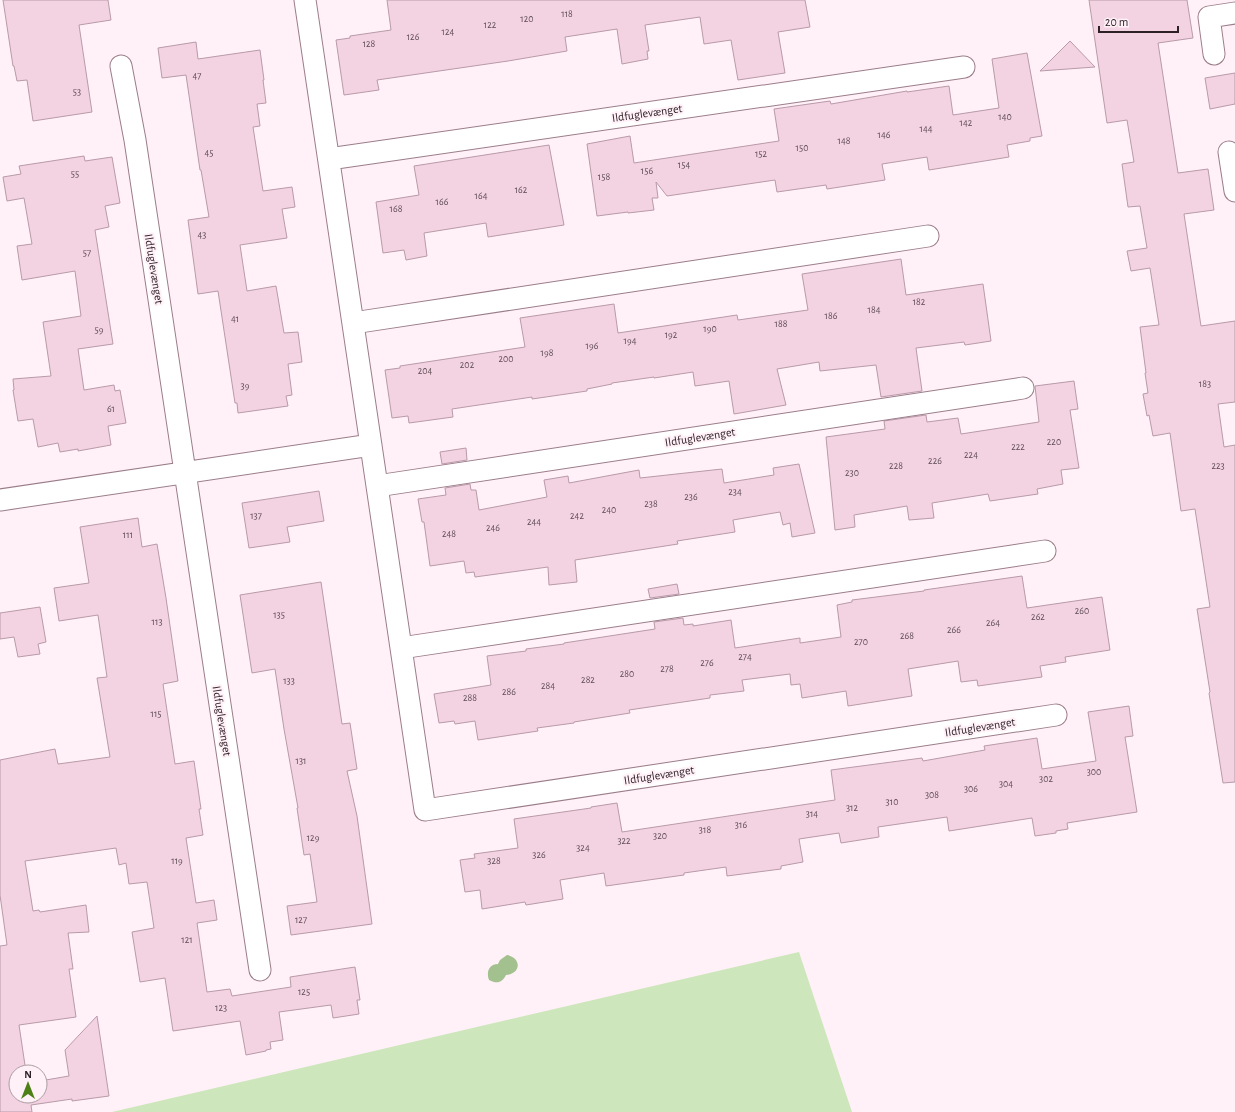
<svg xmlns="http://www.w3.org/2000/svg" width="1235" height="1112" viewBox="0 0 1235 1112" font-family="'Alegreya Sans',sans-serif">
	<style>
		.green { fill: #cde6bb }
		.water { fill: #a3c08f }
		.building { fill: #f3d2e1; stroke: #b99aa8 }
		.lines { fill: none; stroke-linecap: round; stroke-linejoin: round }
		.street-casing { stroke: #9b7d8a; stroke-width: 23 }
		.street { stroke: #fff; stroke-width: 21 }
		.labels { text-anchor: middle; stroke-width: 4; stroke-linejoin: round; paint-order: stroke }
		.number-label { font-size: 10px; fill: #5e4d55 }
		.street-label { font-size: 12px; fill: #2d2126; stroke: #fff1f7 }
	</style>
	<rect width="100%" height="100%" fill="#fff1f7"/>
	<path class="green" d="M799,952L852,1112H112Z"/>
	<path class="water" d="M507,955C522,958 521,974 506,975C502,983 497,984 489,980C486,972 489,964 498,964L500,960Z"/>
	<path class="building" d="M3,0H108L111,20L79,25L92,112L33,121L27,80L17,81L14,66H13Z
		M387,0H805L810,27L778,32L785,73L738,80L731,40L704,44L700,17L645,25L649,51H647L648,59L622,64L617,29L565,37L567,51L508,61L377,80L379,90L344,95L336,40L350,38V36L391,30Z
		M1089,0H1187L1193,38L1158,43L1178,173L1208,169L1214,210L1184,214L1201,326L1235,321V402L1218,404L1224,447L1235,445V782L1223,783L1209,693L1210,692L1197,609L1210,607L1195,509L1181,511L1170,433L1153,436L1149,415L1147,416L1143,394L1148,393L1145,373H1146L1140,327L1159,325L1150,268L1131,271L1127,251L1147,248L1140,206L1128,207L1122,164L1134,162L1127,120L1107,123Z
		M1070,41L1095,67L1040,71Z
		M196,42L198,59L260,50L264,80H263L266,103L257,104L260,126L253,127L263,191L292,187L295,207L282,209L287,238L240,245L247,291L276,286L284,333L298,332L302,362L288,364L292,395L286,396L288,406L238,413L237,403H235L218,291L198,294L188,220L209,217L201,170H200L186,75L162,78L158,48Z
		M1027,53L1042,136L1030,138V141L1007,145L1009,157L929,170L927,157L882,164L885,180L827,189L826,185L777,192L775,180L667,196L656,182L658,198H652L654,210L628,213V212L597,216L587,144L630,136L634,163L779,141L774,109L830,101L831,104L907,91V92L949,86L953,115L999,108L992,59Z
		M1235,73V104L1210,109L1205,78Z
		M549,145L564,225L488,237L486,223L424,233L427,256L406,260L404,250L383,253L376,202L419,195L414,166Z
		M84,156L85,161L112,157L120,203L105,206L109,227L95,230L113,344L78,349L84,390L114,385L115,391L120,390L126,423L108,426L111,445L78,451V449L60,452L58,443L38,447L33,419L18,421L13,390H14L13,379L51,376L43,322L81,316L75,271L22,280L17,246L32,244L24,198L7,201L3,177L21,174L19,166Z
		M901,259L906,295L983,284L991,341L965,345L964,342L916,348L922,391L881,397L876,365L820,371L819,362L777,369L786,405L734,414L729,381L695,386L693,372L654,378V377L612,383V384L587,389V391L532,399V397L452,409L453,417L409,423L408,416L392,418L385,370L400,368V366L525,347L520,318L614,304L618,333L737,315L738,320L808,310L802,274Z
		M1074,381L1078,409L1070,410L1079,468L1061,470L1063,484L1037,489L1038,494L990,501L988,494L932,503L934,518L909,520L907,506L854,515L855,527L835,530L826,437L885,429L884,421L926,415L927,422L958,418L961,434L1039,422L1035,386Z
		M466,448L467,460L442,464L440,452Z
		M799,464L815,533L792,537L790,523L783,525L780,512L733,520L735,532L677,541L678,544L575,560L577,582L549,585L548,567L475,577L474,572L466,573L464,561L430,566L424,522H422L418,499L446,495L445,488L470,484L471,490H476L479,510L547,497L544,480L568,476L569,483L639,470L640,478L722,469L724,483L774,475L773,468Z
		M319,491L324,521L287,527L290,542L249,548L242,503Z
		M138,518L142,547L157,544L166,598L178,681L163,684L175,764L194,761L201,809H199L203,835L186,838L196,903L214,900L217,920L197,923L207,992L230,989L232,996L291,987L290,977L355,967L360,1000H357L359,1014L333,1018L331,1005L279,1012L283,1040L270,1042L271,1049L266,1050V1051L246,1055L240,1021L173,1031L165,978L140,982L132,932L154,928L147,882L129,884L126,863L119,865L116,848L25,861L33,911L39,910L40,912L86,905L89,932L68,933L73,969H69L76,1017L19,1025L26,1072H16V1096H40V1081L69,1076L65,1050L97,1016L109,1096L72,1101V1099L31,1105L32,1112H0V946L7,945L0,895V760L55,749L58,764L110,757L97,678L107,677L98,615L59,621L54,588L89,583L80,527Z
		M1022,576L1027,608L1102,597L1110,650L1065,657L1066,662L1040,666L1042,677L978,686L977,680L961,682L958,661L908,669L912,696L848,706L846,691L802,698L800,684L791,685L790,674L742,680L744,691L710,695V698L629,710L630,713L574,722V723L537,728L538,731L478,740L475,721L455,724L454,721L439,723L434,694L491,685L487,656L526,651V649L564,644V643L655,629L654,622L683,618L684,625L693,624V626L731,620L735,648L800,638V643L841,637L837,605L852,602V600L924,591V590Z
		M321,582L342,724L350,723L357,769L347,771L357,816L372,924L291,935L287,906L317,902L310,854L304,855L297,808H298L284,729L275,669L252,673L240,595Z
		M677,584L679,594L650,598L648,589Z
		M40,607L46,642L38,644L40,654L18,657L14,637L0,639V613Z
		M1129,706L1133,736L1125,737L1137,812L1067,823L1068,829L1056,831V833L1035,836L1032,818L949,831L947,817L878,827L879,837L841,843L839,833L799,839L803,862L781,866V869L727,876L726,867L684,873V875L606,886L604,873L560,880L563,899L526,905L525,902L482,909L480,890L465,892L460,860L475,858L474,854L518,848L514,819L591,808V807L617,803L622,832L835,800L831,770L922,758L923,761L985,750L984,746L1037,738L1042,769L1096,761L1088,712Z"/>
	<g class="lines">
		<g class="street-casing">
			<path id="street" d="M305,0L425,810L1056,715
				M1214,54L1209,17L1235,13
				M121,66L135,140L260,970
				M1229,152L1235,191
				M329,159L964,67
				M353,323L928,236
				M377,486L1023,388
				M0,500L371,445
				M401,648L1045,551"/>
		</g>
		<use href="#street" class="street"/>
	</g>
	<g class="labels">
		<g class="number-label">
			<text x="567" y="17">118</text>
			<text x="527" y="22">120</text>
			<text x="490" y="28">122</text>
			<text x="448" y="35">124</text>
			<text x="413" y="40">126</text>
			<text x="369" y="47">128</text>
			<text x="197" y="79">47</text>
			<text x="77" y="95">53</text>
			<text x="1005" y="120">140</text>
			<text x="966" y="126">142</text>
			<text x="926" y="132">144</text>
			<text x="884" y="138">146</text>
			<text x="844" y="144">148</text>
			<text x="802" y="151">150</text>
			<text x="209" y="156">45</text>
			<text x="761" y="157">152</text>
			<text x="684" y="168">154</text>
			<text x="647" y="174">156</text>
			<text x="75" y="177">55</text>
			<text x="604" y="180">158</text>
			<text x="521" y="193">162</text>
			<text x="481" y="199">164</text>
			<text x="442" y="205">166</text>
			<text x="396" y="212">168</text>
			<text x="202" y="238">43</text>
			<text x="87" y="256">57</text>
			<text x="919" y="305">182</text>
			<text x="874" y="313">184</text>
			<text x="831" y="319">186</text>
			<text x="235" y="322">41</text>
			<text x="781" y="327">188</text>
			<text x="710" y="332">190</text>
			<text x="99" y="333">59</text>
			<text x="671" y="338">192</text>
			<text x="630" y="344">194</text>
			<text x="592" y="349">196</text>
			<text x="547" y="356">198</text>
			<text x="506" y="362">200</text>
			<text x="467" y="368">202</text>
			<text x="425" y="374">204</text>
			<text x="1205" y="387">183</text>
			<text x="245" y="389">39</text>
			<text x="111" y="412">61</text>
			<text x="1054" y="445">220</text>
			<text x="1018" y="450">222</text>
			<text x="971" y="458">224</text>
			<text x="935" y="464">226</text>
			<text x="896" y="469">228</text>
			<text x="1218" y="469">223</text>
			<text x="852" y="476">230</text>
			<text x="735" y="495">234</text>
			<text x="691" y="500">236</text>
			<text x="651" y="507">238</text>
			<text x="609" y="513">240</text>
			<text x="256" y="519">137</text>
			<text x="577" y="519">242</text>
			<text x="534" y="525">244</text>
			<text x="493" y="531">246</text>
			<text x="449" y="537">248</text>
			<text x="128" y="538">111</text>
			<text x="1082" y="614">260</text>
			<text x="279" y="618">135</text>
			<text x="1038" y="620">262</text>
			<text x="157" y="625">113</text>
			<text x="993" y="626">264</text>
			<text x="954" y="633">266</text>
			<text x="907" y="639">268</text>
			<text x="861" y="645">270</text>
			<text x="745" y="660">274</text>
			<text x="707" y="666">276</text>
			<text x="667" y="672">278</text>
			<text x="627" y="677">280</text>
			<text x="588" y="683">282</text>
			<text x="289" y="684">133</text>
			<text x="548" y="689">284</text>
			<text x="509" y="695">286</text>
			<text x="470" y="701">288</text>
			<text x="156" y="717">115</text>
			<text x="301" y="764">131</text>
			<text x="1094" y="775">300</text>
			<text x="1046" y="782">302</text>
			<text x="1006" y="787">304</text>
			<text x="971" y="792">306</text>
			<text x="932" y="798">308</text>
			<text x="892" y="805">310</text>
			<text x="852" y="811">312</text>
			<text x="812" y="817">314</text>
			<text x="741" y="828">316</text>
			<text x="705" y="833">318</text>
			<text x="660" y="839">320</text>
			<text x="313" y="841">129</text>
			<text x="624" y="844">322</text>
			<text x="583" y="851">324</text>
			<text x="539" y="858">326</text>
			<text x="177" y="864">119</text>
			<text x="494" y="864">328</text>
			<text x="301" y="923">127</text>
			<text x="187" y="943">121</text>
			<text x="304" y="995">125</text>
			<text x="221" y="1011">123</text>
		</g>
		<g class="street-label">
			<text transform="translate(647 113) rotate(-8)" y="4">Ildfuglevænget</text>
			<text transform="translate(154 269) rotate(81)" y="4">Ildfuglevænget</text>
			<text transform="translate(700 437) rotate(-9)" y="4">Ildfuglevænget</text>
			<text transform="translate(222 721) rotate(81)" y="4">Ildfuglevænget</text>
			<text transform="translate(980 727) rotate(-9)" y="4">Ildfuglevænget</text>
			<text transform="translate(659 775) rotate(-9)" y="4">Ildfuglevænget</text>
		</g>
	</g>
	<g transform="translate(28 1084)"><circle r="19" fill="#fff1f7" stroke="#ab9ea3"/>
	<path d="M0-3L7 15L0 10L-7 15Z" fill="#4d8115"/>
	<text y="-6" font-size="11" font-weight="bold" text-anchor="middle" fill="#2d2126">N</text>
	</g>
	<path d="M1099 26v6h79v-6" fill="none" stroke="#2d2126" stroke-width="2"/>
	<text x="1105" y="26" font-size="12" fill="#2d2126" stroke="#fff1f7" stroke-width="3" paint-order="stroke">20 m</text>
</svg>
